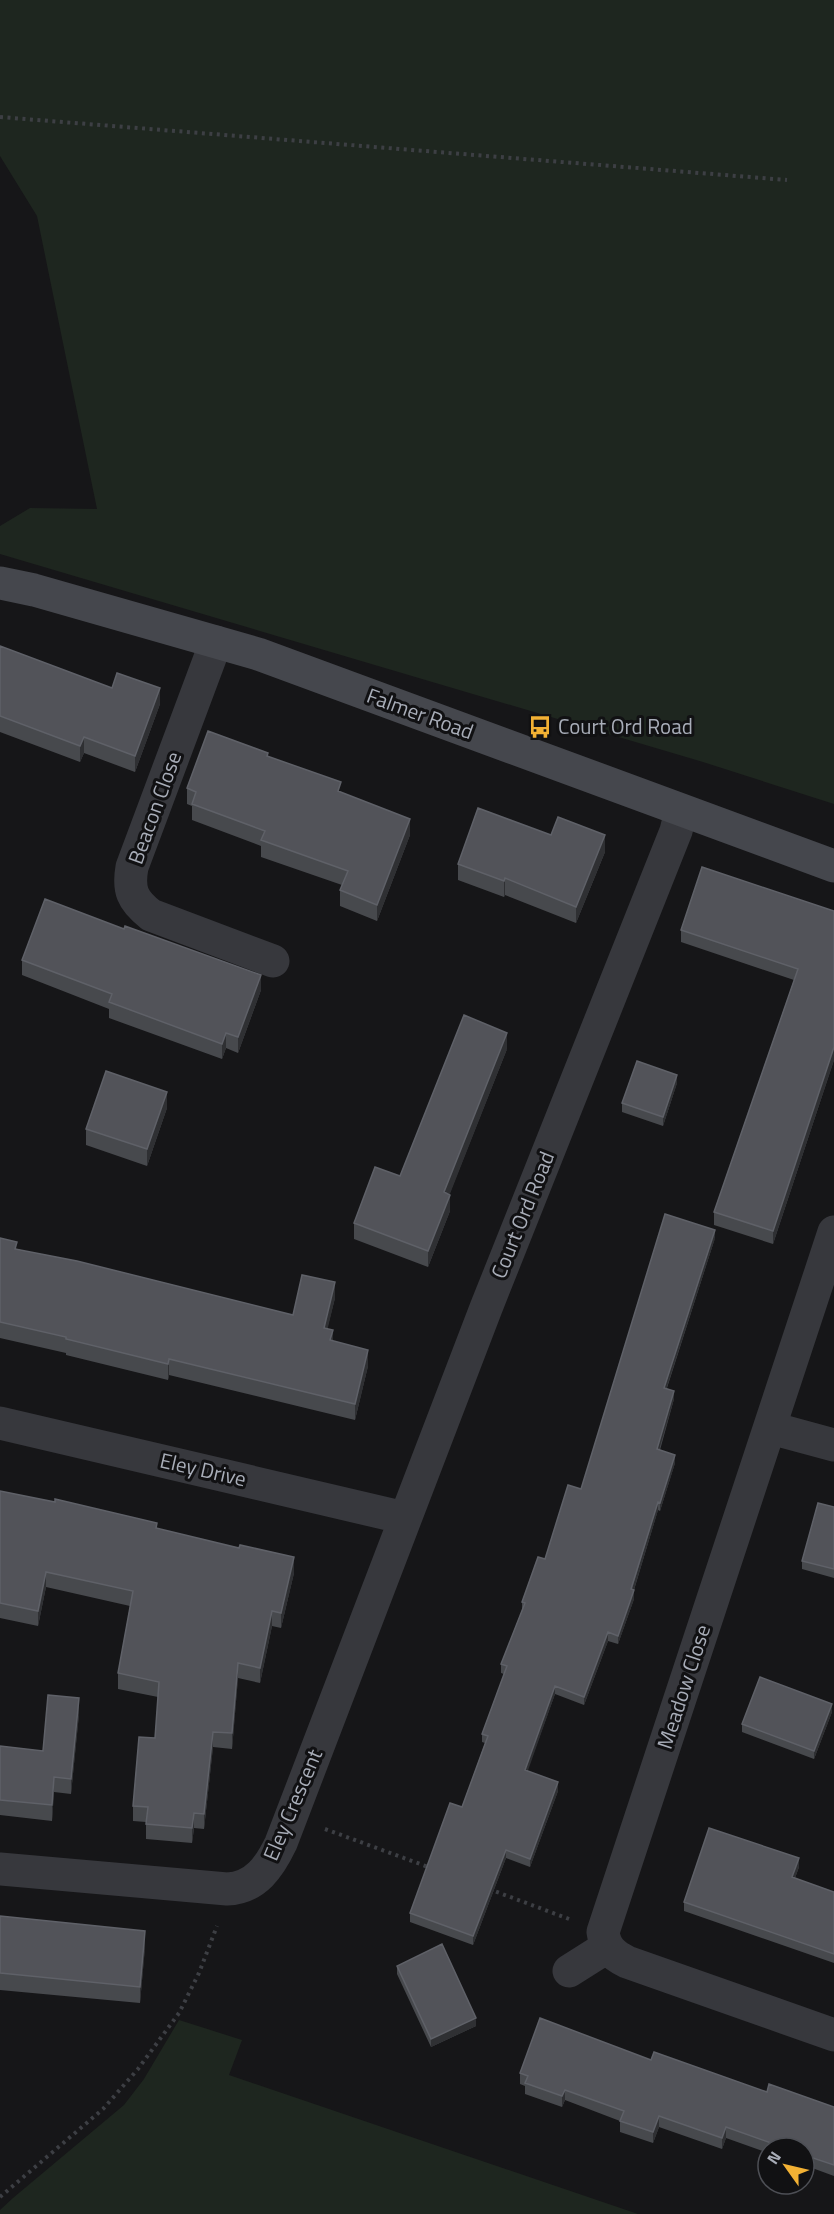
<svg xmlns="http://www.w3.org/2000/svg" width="834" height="2214" viewBox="0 0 834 2214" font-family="'Titillium Web',sans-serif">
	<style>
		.green { fill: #1e261f }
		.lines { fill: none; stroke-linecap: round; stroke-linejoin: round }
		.path { stroke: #3d3f44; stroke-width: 4; stroke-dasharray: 3 4.5; stroke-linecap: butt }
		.street { stroke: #37383d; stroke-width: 33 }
		.secondary { stroke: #45474d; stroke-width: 33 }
		.wall { fill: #47494d }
		.shaded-wall { fill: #2f3033 }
		.building { fill: #525359; stroke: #5f6168; stroke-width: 1.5 }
		.labels { text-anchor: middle; stroke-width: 6; stroke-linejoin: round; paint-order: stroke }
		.street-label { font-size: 21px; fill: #a8adb8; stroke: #111113 }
		.poi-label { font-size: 21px; fill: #a8adb8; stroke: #111113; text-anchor: start }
	</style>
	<rect width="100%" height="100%" fill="#161618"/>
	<path class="green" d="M0,0H834V804L703,762L0,554V526L30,508L97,509L37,216L0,156Z
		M179,2020L242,2040L229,2075L638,2214H0V2210L13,2198L124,2105L144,2079Z"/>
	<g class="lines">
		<path class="path" d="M0,117L787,180
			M325,1829L431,1868
			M489,1889L569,1919
			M0,2197L103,2109L138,2069L179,2013L199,1973L217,1926"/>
		<path class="street" d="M216,642L132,867C128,890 132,900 151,915L273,961
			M834,1232L603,1932C605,1948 613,1955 627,1962L834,2035
			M0,1423L405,1518
			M771,1428L834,1445
			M0,1869L227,1889C256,1888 270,1866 281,1843L486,1308L676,831L681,811
			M569,1971L607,1947"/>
		<path class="secondary" d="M0,583L34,590L258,654L834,866"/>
	</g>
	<path class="wall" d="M0,646L112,688L160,704L135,772L84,753L80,762L0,732Z
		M268,756L341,792L410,835L377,921L340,906V890L342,885L261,857V846L192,820V806L187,804V788Z
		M551,835L605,852L576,923L505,895L504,897L458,880V864Z
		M834,911V1060L773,1244L714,1225V1212L794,980L681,942V930Z
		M22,960L261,990L238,1053L226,1048L222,1059L109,1018V1009L22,975Z
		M507,1049L449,1195L450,1211L428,1267L354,1239V1223L400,1176Z
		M677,1083L663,1126L622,1112V1103Z
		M167,1108L147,1166L86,1145V1129Z
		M0,1238L17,1249L293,1315L335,1298L327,1329L333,1341L368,1366L355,1420L169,1375L168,1380L66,1355V1353L0,1338Z
		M715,1238L667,1388L674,1399L660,1450L675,1463L660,1511L658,1510L634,1590V1599L618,1644L608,1641L584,1705L555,1694L527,1771L558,1791L530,1867L506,1858L473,1945L410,1922V1913L462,1807L485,1743L482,1742V1734L504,1674L501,1673V1664L522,1610V1602Z
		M0,1491L157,1529L294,1573L281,1628L272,1626L260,1683L238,1678L232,1749L213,1747L204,1829L194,1828L192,1843L146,1839V1822L133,1821V1806L155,1738L158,1697L118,1689V1673L130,1606L46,1587L38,1626L0,1618Z
		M834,1507V1578L802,1569V1561Z
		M832,1712L814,1759L742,1732V1724Z
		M79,1714L71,1794L54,1792L52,1821L0,1815V1746L43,1751Z
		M799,1867L795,1878L834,1892V1963L684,1911V1902Z
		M0,1916L145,1947L140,2003L0,1990Z
		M397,1966L476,2026L431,2047L397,1974Z
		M651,2060L767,2092L834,2107V2176L804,2165V2148H768V2153L726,2138L722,2149L659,2127L653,2143L620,2132V2121L565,2100L562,2107L525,2094V2086L520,2084V2073Z"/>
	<path class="shaded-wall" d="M160,688V704L135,772V756Z
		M84,737V753L80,762V746Z
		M410,819V835L377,921V905Z
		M605,835V852L576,923V907Z
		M505,878V895L504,897V881Z
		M261,975V990L238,1053V1037Z
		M226,1033V1048L222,1059V1044Z
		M507,1033V1049L444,1209V1192Z
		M834,1039V1060L773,1244V1231Z
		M677,1075V1083L663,1126V1117Z
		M167,1092V1108L147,1166V1149Z
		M450,1195V1211L428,1267V1251Z
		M715,1230V1238L664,1396V1388Z
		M335,1282V1298L324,1344V1328Z
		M333,1330V1346L330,1340Z
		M368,1350V1366L355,1420V1404Z
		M169,1359V1375L168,1380V1364Z
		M674,1391V1399L657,1457V1449Z
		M675,1455V1463L660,1511V1503Z
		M658,1502V1510L632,1596L634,1590V1599L618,1644V1636Z
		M294,1557V1573L281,1628V1613Z
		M46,1572V1587L38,1626V1611Z
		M272,1611V1626L260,1683V1668Z
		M608,1632V1641L584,1705V1697Z
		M238,1663V1678L232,1749V1733Z
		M555,1686V1694L525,1779V1770Z
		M79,1698V1714L71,1794V1779Z
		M832,1704V1712L814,1759V1751Z
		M213,1732V1747L204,1829V1814Z
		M54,1777V1792L52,1821V1805Z
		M558,1782V1791L530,1867V1859Z
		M194,1813V1828L192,1843V1828Z
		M506,1850V1858L473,1945V1936Z
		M799,1858V1867L792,1886V1877Z
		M145,1931V1947L140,2003V1987Z
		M476,2018V2026L431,2047V2039Z
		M565,2090V2100L562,2107V2096Z
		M659,2116V2127L653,2143V2132Z
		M726,2127V2138L722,2149V2138Z"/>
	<path class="building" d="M0,646L112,688L117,673L160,688L135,756L84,737L80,746L0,716Z
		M208,731L268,753L267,756L341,782L338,791L410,819L377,905L340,890L348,871L261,840L265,831L192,804L196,792L187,788Z
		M478,808L551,835L558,817L605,835L576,907L505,878L504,881L458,864Z
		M702,867L834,911V1047L773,1231L714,1212L798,969L681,930Z
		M45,899L124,929L125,926L261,975L238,1037L226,1033L222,1044L109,1002L112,994L22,960Z
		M464,1015L507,1033L444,1192L450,1195L428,1251L354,1223L375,1167L400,1176Z
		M637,1061L677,1075L663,1117L622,1103Z
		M106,1071L167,1092L147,1149L86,1129Z
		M665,1214L715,1230L664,1388L674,1391L657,1449L675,1455L660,1503L658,1502L631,1589L634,1590L618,1636L608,1632L584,1697L555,1686L525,1770L558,1782L530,1859L506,1850L473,1936L410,1913L450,1803L462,1807L488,1736L482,1734L507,1666L501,1664L525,1603L522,1602L538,1557L545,1559L568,1485L581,1489Z
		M0,1238L17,1242L15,1249L77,1261L293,1315L302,1275L335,1282L324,1328L333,1330L330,1340L368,1350L355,1404L169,1359L168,1364L66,1339V1337L0,1322Z
		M0,1491L55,1502V1499L157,1523L156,1528L239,1548L240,1545L294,1557L281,1613L272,1611L260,1668L238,1663L232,1733L213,1732L204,1814L194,1813L192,1828L146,1824L148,1807L133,1806L139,1737L155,1738L159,1682L118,1673L133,1591L46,1572L38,1611L0,1603Z
		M818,1503L834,1507V1569L802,1561Z
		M760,1677L832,1704L814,1751L742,1724Z
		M48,1695L79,1698L71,1779L54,1777L52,1805L0,1800V1746L43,1751Z
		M709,1828L799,1858L792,1877L834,1892V1954L684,1902Z
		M0,1916L145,1931L140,1987L0,1973Z
		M442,1944L476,2018L431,2039L397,1966Z
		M540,2018L651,2060L654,2052L767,2092L769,2084L834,2107V2165L804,2155V2148H785L726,2127L722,2138L659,2116L653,2132L620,2121L624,2111L565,2090L562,2096L525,2083L528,2076L520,2073Z"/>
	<defs>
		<g id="bus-bare" transform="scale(1.8)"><path d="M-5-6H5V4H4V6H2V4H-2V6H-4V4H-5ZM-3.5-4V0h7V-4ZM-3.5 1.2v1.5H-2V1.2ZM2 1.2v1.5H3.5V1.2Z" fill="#f2b134" stroke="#111113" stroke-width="2.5" paint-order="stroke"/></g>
	</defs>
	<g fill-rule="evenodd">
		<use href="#bus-bare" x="540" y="727"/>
	</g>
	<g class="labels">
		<g class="street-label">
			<text transform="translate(420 714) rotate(20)" y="7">Falmer Road</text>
			<text transform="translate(155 808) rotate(-70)" y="7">Beacon Close</text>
			<text transform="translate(523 1215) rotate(-68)" y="7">Court Ord Road</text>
			<text transform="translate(203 1470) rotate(13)" y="7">Eley Drive</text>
			<text transform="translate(684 1687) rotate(-72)" y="7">Meadow Close</text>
			<text transform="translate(293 1805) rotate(-67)" y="7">Eley Crescent</text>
		</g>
		<g class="poi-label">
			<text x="558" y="734">Court Ord Road</text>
		</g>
	</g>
	<g transform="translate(786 2166) rotate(304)"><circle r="28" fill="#111113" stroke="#4d4f55" stroke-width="1.5"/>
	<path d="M0-4.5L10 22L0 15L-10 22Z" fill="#f2b134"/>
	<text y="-9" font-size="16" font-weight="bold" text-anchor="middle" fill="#a8adb8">N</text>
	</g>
</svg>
